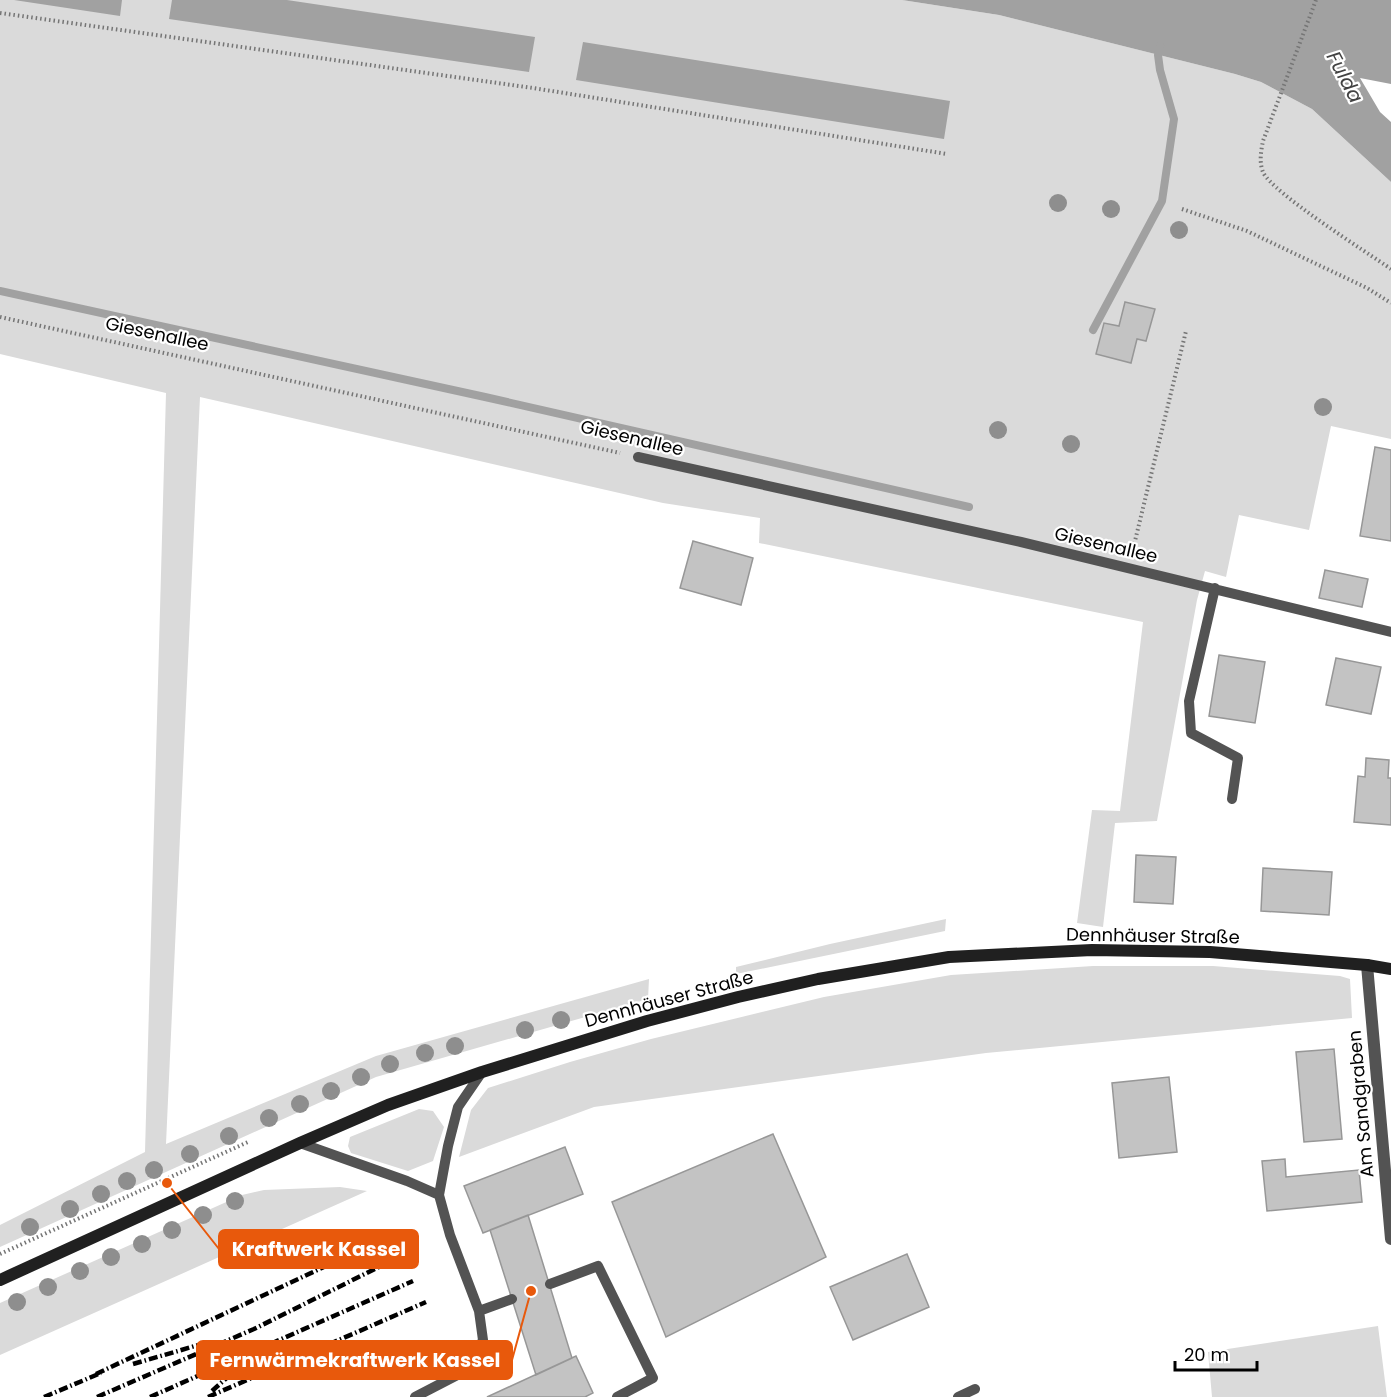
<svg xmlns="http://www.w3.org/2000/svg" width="1391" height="1397" viewBox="0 0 1391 1397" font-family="Poppins,sans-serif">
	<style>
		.green { fill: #dadada }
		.water { fill: #a1a1a1 }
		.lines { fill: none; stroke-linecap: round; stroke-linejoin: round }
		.stream { stroke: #a1a1a1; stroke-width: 8 }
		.building { fill: #c3c3c3; stroke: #979797; stroke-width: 1.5 }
		.path { stroke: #757575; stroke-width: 4; stroke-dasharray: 1.5 3; stroke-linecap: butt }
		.lane { stroke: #535353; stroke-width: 10 }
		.street { stroke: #535353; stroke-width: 12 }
		.secondary { stroke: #202020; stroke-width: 12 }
		.rail { stroke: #000; stroke-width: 4.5; stroke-dasharray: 9 3 1.5 3; stroke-linecap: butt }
		.tree { fill: #8e8e8e }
		.labels { text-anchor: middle; stroke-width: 4.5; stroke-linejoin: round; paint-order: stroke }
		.street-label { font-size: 18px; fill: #000; stroke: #fff }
		.water-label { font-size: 20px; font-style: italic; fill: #424242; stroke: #fff }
		.leader { fill: none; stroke: #e8590c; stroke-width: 2 }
		.callout-dot { fill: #e8590c; stroke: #fff; stroke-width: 2 }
		.callout { fill: #e8590c; stroke: #e8590c; stroke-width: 2 }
		.callout-label { font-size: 20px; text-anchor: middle; font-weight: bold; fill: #fff }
	</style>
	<rect width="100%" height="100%" fill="#fff"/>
	<path class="green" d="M0,0H902L999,15L1235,74L1261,82L1312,109L1391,182V439L1331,426L1309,530L1239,515L1226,577L1205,571L1197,600L1157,821L1115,823L1103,927L1077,923L1092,810L1120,811L1143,622L759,543L760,518L663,503L200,397L166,1144L376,1056L649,979L648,999L376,1077L0,1247V1225L145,1152L166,393L0,354Z
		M946,919L945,931L736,974V967L830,944Z
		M1093,966H1213L1340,976L1350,979L1352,1018L986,1053L594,1107L459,1157L471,1110L488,1088L570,1062L651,1039L824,997L951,975Z
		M419,1109L433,1111L444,1127L433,1161L408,1171L351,1153L348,1146L350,1137Z
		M340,1187L367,1191L0,1355V1303L242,1195L264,1190Z
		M1378,1326L1387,1397H1212L1208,1352Z"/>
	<path class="water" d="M14,0H122L120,16Z
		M172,0H287L535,37L529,72L169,19Z
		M902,0H1391V84L1360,78L1380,112L1391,122V182L1312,109L1261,82L1235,74L999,15Z
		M583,42L950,101L944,139L576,80Z"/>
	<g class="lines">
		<path class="stream" d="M0,291L485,397L969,507
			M1093,330L1162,201L1174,119L1160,70L1158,55L1160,46"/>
	</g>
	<path class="building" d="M1125,302L1155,309L1146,341L1137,339L1131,363L1096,354L1104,323L1119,326Z
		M1375,447L1391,450V541L1360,536Z
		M693,541L753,558L741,605L680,588Z
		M1325,570L1368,579L1362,607L1319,598Z
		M1219,655L1265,662L1255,723L1209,716Z
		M1336,658L1381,667L1371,714L1326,705Z
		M1366,758L1389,760L1388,778H1391V825L1354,822L1358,776L1365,777Z
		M1136,855L1176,857L1173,904L1134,902Z
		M1263,868L1332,872L1329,915L1261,911Z
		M1334,1049L1342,1139L1304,1142L1296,1052Z
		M1169,1077L1177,1152L1119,1158L1112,1083Z
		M773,1134L826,1257L666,1337L612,1202Z
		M565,1147L583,1194L483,1233L464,1186Z
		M1285,1159L1286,1177L1359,1170L1362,1202L1267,1211L1262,1161Z
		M528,1215L572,1358L536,1375L490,1230Z
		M907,1254L929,1307L853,1340L830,1287Z
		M576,1356L593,1393L585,1397H487Z"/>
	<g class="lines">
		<path class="path" d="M1316,0L1263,141C1261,151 1259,162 1263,172C1271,192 1368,253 1391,269
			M0,13L533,88L947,154
			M1182,209L1247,231L1367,288L1391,303
			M0,317L620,453
			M1131,552L1135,541L1186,331
			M0,1254L248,1142"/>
		<path class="lane" d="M638,457L1021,542L1391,632
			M1215,588L1189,701L1191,733L1238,758L1232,799
			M300,1143L407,1181L439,1195
			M550,1284L598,1266L653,1378L617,1397
			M479,1311L512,1299
			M415,1397L467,1370L483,1340L479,1311L450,1235L439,1195L448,1146L458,1107L482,1072
			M958,1397L975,1389"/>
		<path class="street" d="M1367,965L1391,1239"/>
		<path class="secondary" d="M0,1280L300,1143L388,1105L482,1072L647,1021L738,997L818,979L949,957L1092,950L1210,952L1367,965L1391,969"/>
		<path class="rail" d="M133,1364L202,1344
			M96,1374L394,1234
			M212,1391L250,1357
			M44,1397L101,1373
			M97,1397L254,1329L401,1256
			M150,1397L413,1281
			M208,1397L426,1302"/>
	</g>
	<g class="tree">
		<circle cx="1058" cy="203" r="9"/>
		<circle cx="1111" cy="209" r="9"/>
		<circle cx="1179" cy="230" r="9"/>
		<circle cx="1323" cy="407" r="9"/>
		<circle cx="998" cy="430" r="9"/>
		<circle cx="1071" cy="444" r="9"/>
		<circle cx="561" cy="1020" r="9"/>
		<circle cx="525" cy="1030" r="9"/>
		<circle cx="455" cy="1046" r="9"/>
		<circle cx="425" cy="1053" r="9"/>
		<circle cx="390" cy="1064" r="9"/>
		<circle cx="361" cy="1077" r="9"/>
		<circle cx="331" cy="1091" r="9"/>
		<circle cx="300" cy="1104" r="9"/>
		<circle cx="269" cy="1118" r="9"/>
		<circle cx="229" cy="1136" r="9"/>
		<circle cx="190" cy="1154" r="9"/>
		<circle cx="154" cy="1170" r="9"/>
		<circle cx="127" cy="1181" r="9"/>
		<circle cx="101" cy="1194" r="9"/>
		<circle cx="235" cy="1201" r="9"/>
		<circle cx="70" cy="1209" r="9"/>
		<circle cx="203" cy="1215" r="9"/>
		<circle cx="30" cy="1227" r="9"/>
		<circle cx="172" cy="1230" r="9"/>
		<circle cx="142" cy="1244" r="9"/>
		<circle cx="111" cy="1257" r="9"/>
		<circle cx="80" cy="1271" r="9"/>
		<circle cx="48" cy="1287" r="9"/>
		<circle cx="17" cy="1302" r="9"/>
	</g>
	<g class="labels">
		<g class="street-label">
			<text transform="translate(157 334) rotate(12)" y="6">Giesenallee</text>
			<text transform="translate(632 438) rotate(13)" y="6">Giesenallee</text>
			<text transform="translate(1106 545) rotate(13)" y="6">Giesenallee</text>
			<text transform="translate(1153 936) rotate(1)" y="6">Dennhäuser Straße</text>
			<text transform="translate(669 999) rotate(-15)" y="6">Dennhäuser Straße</text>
			<text transform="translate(1361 1104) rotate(-95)" y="6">Am Sandgraben</text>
		</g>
		<g class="water-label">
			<text transform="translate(1345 77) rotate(62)" y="7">Fulda</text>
		</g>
	</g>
	<path class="leader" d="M167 1183L219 1249M531 1291L512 1360"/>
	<g class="callout-dot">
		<circle cx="167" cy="1183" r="6"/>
		<circle cx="531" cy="1291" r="6"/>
	</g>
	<g class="callout">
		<rect x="219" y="1230" width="199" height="38" rx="6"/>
		<rect x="197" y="1341" width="315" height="38" rx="6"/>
	</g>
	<g class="callout-label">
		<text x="319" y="1256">Kraftwerk Kassel</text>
		<text x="355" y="1367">Fernwärmekraftwerk Kassel</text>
	</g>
	<path d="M1175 1361v9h82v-9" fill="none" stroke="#000000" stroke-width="3"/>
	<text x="1184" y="1361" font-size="18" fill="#000000" stroke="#ffffff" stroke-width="4.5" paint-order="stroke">20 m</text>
</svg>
